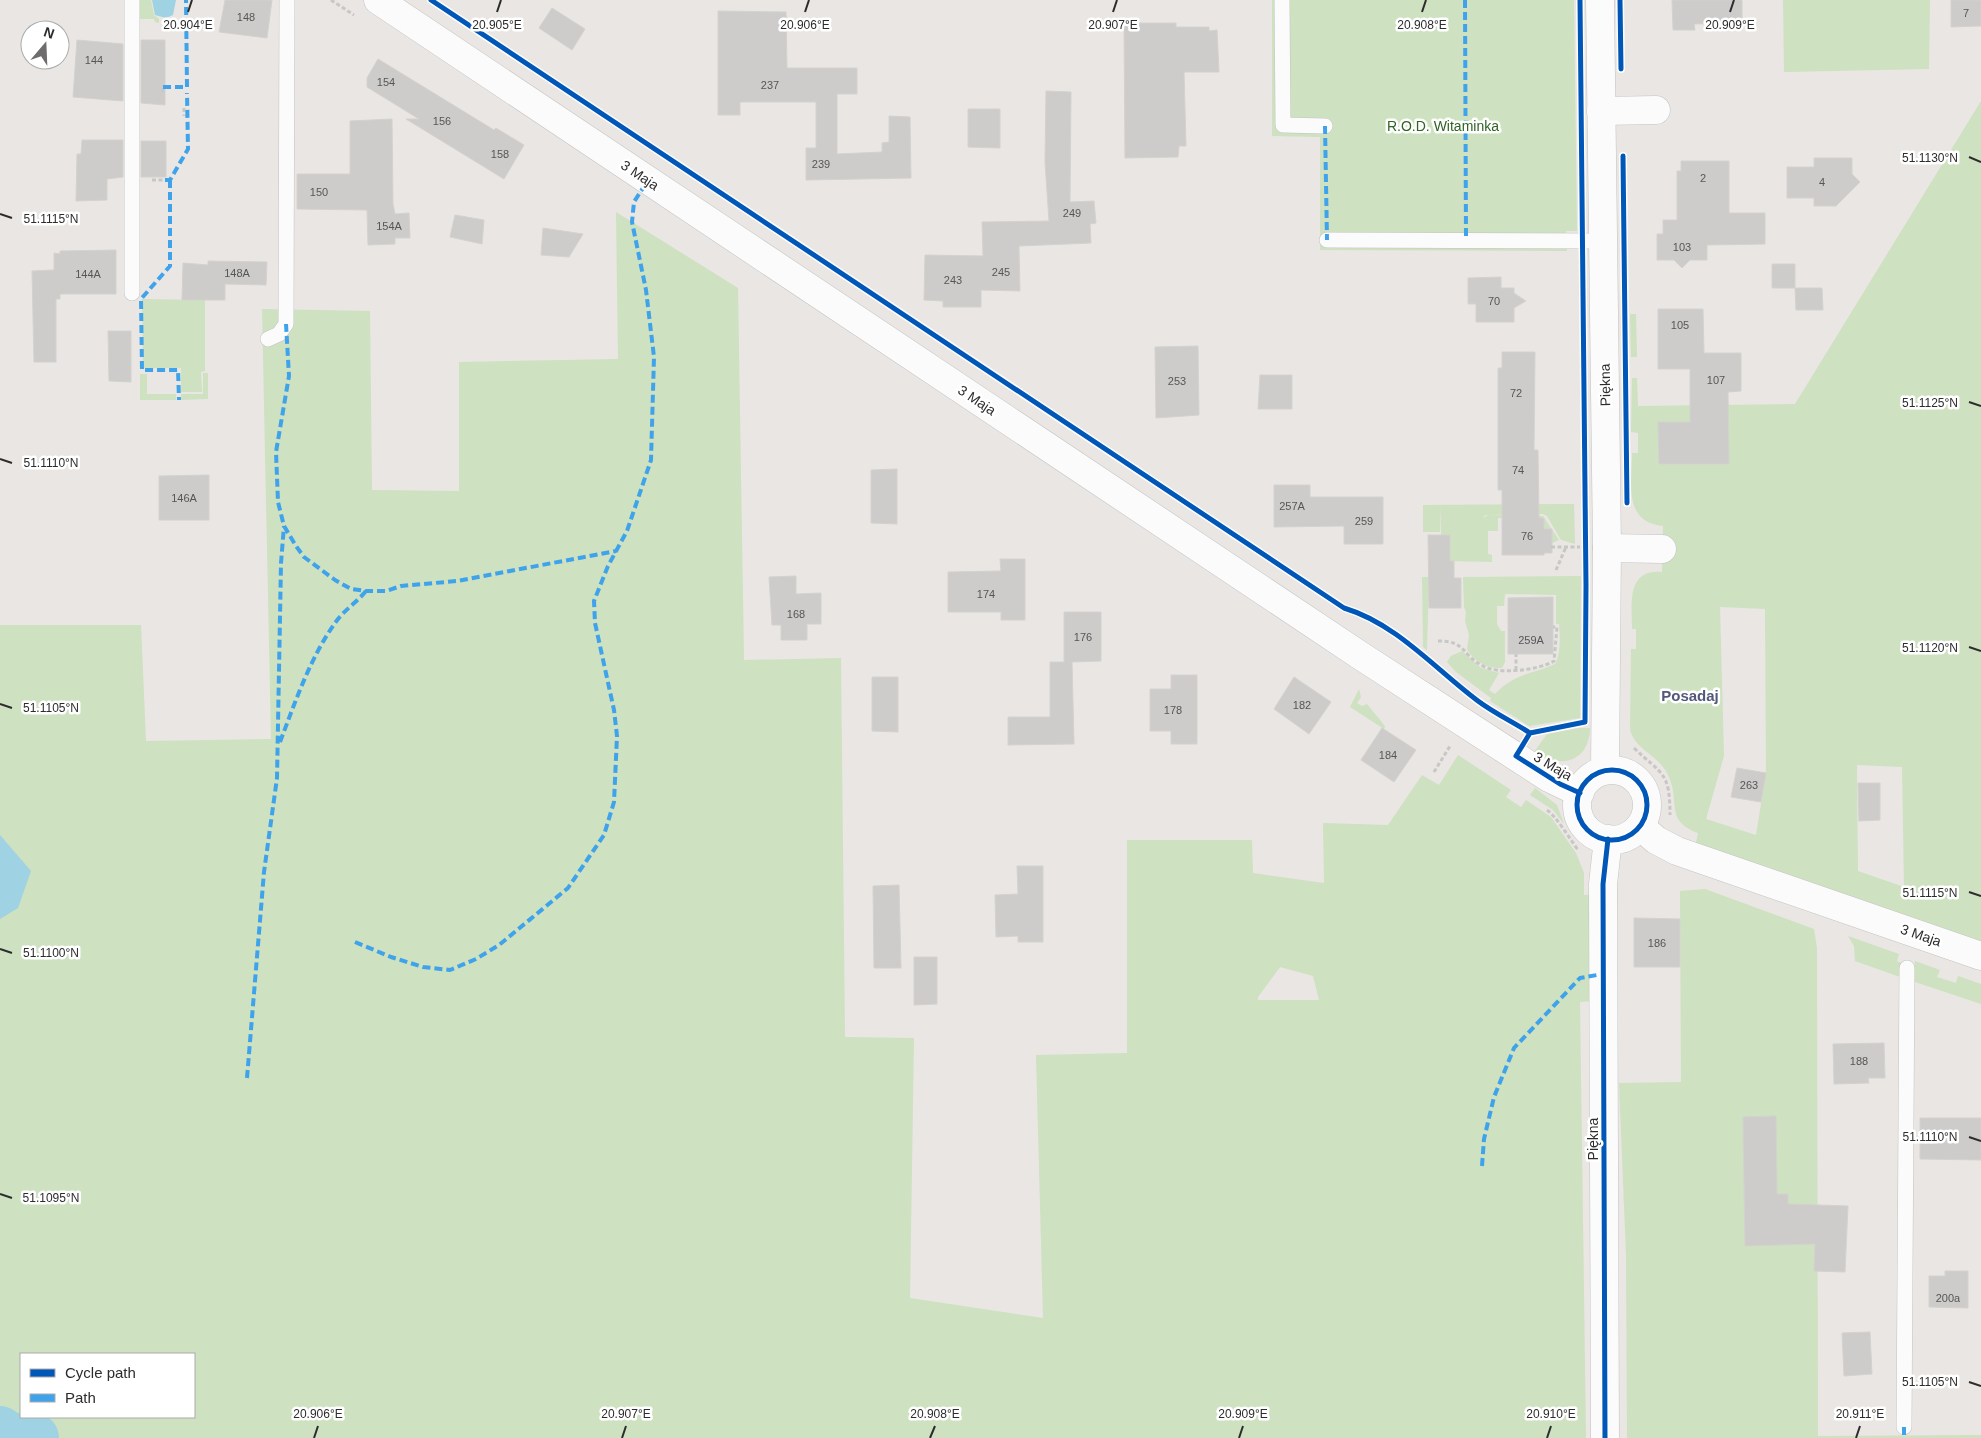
<svg xmlns="http://www.w3.org/2000/svg" width="1981" height="1438" viewBox="0 0 1981 1438" font-family="Arial,sans-serif">
	<style>
		.green { fill: #cee1c0; fill-rule: evenodd }
		.water { fill: #9fd2e3 }
		.lines { fill: none; stroke-linecap: round; stroke-linejoin: round }
		.river { stroke: #9fd2e3; stroke-width: 50 }
		.building { fill: #ceccca; stroke: #d4d2cf }
		.lane-casing { stroke: #c4c3c3; stroke-width: 16 }
		.street-casing { stroke: #c4c3c3; stroke-width: 29 }
		.secondary-casing { stroke: #c4c3c3; stroke-width: 29 }
		.path { stroke: #c7c7c6; stroke-width: 3; stroke-dasharray: 4 2.5; stroke-linecap: butt }
		.lane { stroke: #fcfbfb; stroke-width: 15 }
		.street { stroke: #fcfbfb; stroke-width: 28 }
		.secondary { stroke: #fcfbfb; stroke-width: 28 }
		.quiet { stroke: #3ea3eb; stroke-width: 4; stroke-dasharray: 8 4; stroke-linecap: butt }
		.cycleway-casing { stroke: #fff; stroke-width: 8 }
		.cycleway { stroke: #0057b8; stroke-width: 5 }
		.ticks { fill: none; stroke: #2c2c2c; stroke-width: 2 }
		.labels { text-anchor: middle; stroke-width: 5; stroke-linejoin: round; paint-order: stroke }
		.number-label { font-size: 11px; fill: #565655 }
		.park-label { font-size: 14px; fill: #306323; stroke: #fff }
		.street-label { font-size: 14px; fill: #2c2c2c; stroke: #fff }
		.neighbourhood-label { font-size: 15px; font-weight: bold; fill: #515879; stroke: #fff }
		.ticks-label { font-size: 12px; text-anchor: middle; fill: #2c2c2c; stroke: #fff; stroke-width: 5; stroke-linejoin: round; paint-order: stroke }
	</style>
	<rect width="100%" height="100%" fill="#e9e6e3"/>
	<path class="green" d="M140,0H151L154,15L159,19V23L155,22L154,19H140Z
		M1272,0H1574L1577,231H1566L1567,251L1320,250V137L1272,136Z
		M1783,0H1930L1929,69L1784,72Z
		M1981,101V944L1696,843L1698,833C1663,820 1682,801 1667,773C1658,755 1634,749 1630,729L1631,649H1636V629H1632C1632,604 1626,569 1662,572L1663,526C1623,522 1632,484 1632,453H1638V433L1631,432L1632,378H1637L1638,406L1795,404ZM1720,607L1765,609L1766,773L1756,835L1706,819L1724,756ZM1857,765L1902,767L1904,887L1858,871Z
		M616,212L738,288L744,660L841,658L845,1037L914,1038L910,1298L1043,1318L1036,1055L1127,1053V840H1252L1253,873L1324,883L1323,823L1388,825L1422,775L1439,785L1458,755L1511,790L1506,797L1521,807L1526,800L1551,817L1576,853L1584,873V895H1591V1001L1580,1002L1586,1438H0V625H141L146,741L271,739L262,309L370,311L372,490L459,491V362L618,359ZM1280,967L1313,976L1319,1000H1258V997ZM21,1354H194V1417H21Z
		M142,299L205,300V371L201,372L202,392H181V368H143Z
		M1630,314H1636L1637,357H1631Z
		M203,373H208V399L181,400V394H203Z
		M140,374H147V394H176V400H140Z
		M1574,504L1575,544L1561,540L1547,516L1543,514L1485,515L1483,518L1488,515L1543,516L1559,540L1552,543L1544,529V518H1498V531H1488V554L1492,555V562L1450,561V536L1441,535V506L1440,532H1423V505Z
		M1581,576L1580,718L1529,726L1490,701L1491,698L1456,672L1447,662L1451,656L1462,651L1481,668L1499,673L1489,690L1495,694C1515,673 1530,675 1555,664C1561,654 1560,636 1559,624H1556V595L1505,594L1504,606H1497V624L1501,631H1505V662L1502,668C1488,669 1474,662 1467,649L1469,635L1465,621L1466,612L1464,607L1463,577Z
		M1422,577H1462L1429,578L1427,650L1423,647Z
		M1359,689L1361,697L1357,703L1362,706L1367,704L1385,726L1384,729L1350,707Z
		M1579,728H1590C1589,763 1560,769 1534,752L1547,734Z
		M1535,788L1557,805L1564,824L1553,810L1530,795Z
		M1705,889L1814,929L1817,948L1818,1436L1981,1435V1438H1627L1626,1255L1619,1083L1681,1082L1680,891Z
		M1848,936L1899,954L1897,961L1903,964V978L1855,961L1854,946Z
		M1915,961L1940,970L1937,977L1956,983L1958,976L1981,984V1004L1912,981Z"/>
	<path class="water" d="M152,0H176L173,15L166,18L155,15Z
		M0,835L31,871L18,908L0,919Z"/>
	<g class="lines">
		<path class="river" d="M0,1431L9,1438H34"/>
	</g>
	<path class="building" d="M225,0H272L267,38L219,32Z
		M1672,0H1742V23L1694,24L1695,30H1673Z
		M1951,0H1981V26L1951,27Z
		M552,8L585,29L572,50L539,28Z
		M718,11L786,12L787,68H857V94H837V154L882,152V143L889,142V116L910,117L911,178L806,180V148H816V102H740V115H718Z
		M1124,23H1176V27H1209V31L1217,30L1219,72H1184L1186,146H1179L1178,157L1125,158Z
		M77,40L123,44V101L73,97Z
		M141,40H165V105L141,103Z
		M378,59L494,130L496,128L524,145L504,179L406,119H419L367,87V78Z
		M1046,91L1071,92L1070,202L1094,201L1096,223L1090,224L1091,243L1019,246L1020,291L981,290V307H943V301L924,300L925,255L983,256L982,222L1049,221L1045,162Z
		M968,109H1000V148L968,147Z
		M392,119L393,204L395,214L409,213L410,238H395V244L368,245L367,210L297,209V174H350V121Z
		M82,140H123V177L107,179V200L76,201L77,154H81Z
		M141,141H166V177H141Z
		M1814,158H1852V174L1860,182L1836,206H1814V198H1787V167H1814Z
		M1681,161H1729V213H1765V244L1707,245V260H1690L1682,268L1674,260H1657V234H1663V220H1677V171H1681Z
		M455,215L484,220L482,244L450,237Z
		M543,228L583,234L569,257L541,255Z
		M116,250V294H60V299H56V362H34L32,271L54,270V253L60,254V251Z
		M208,261L267,262L266,285L225,284V300H182L183,263L208,265Z
		M1772,264H1795V288H1772Z
		M1501,277V288H1514V293L1526,301L1514,308V322H1476V304H1468V278Z
		M1795,288H1822L1823,310H1796Z
		M1658,309H1703L1704,353H1741V391L1728,392L1729,464H1659L1658,422H1690V369H1658Z
		M108,331H131V382L109,381Z
		M1198,346L1199,415L1156,418L1155,347Z
		M1502,352H1535L1534,450H1538L1539,518H1544V529H1552V553H1544V555H1502V490H1498V368H1502Z
		M1260,375H1292V409H1258Z
		M897,469V524L871,523V470Z
		M209,475V520H159V476Z
		M1274,485H1310V497H1383V544H1344V526L1274,527Z
		M1428,535H1450V561H1454V578H1461V608H1429Z
		M1000,559H1025V620H1001V612H948V572L1001,571Z
		M796,576V594L821,593V624H807V640H781V625H772L769,577Z
		M1553,597V654H1508V598Z
		M1064,612H1101V661L1072,662L1074,744L1008,745V717H1050V662H1064Z
		M1171,675H1197V744H1171V731H1150V689H1171Z
		M872,677H898V732L872,731Z
		M1294,677L1331,702L1309,734L1274,709Z
		M1382,728L1416,750L1394,782L1361,760Z
		M1737,768L1766,773L1761,802L1731,797Z
		M1858,783H1880V820L1859,821Z
		M1017,866H1043V942H1018V936L996,937L995,895L1018,894Z
		M899,885L901,968H874L873,886Z
		M1634,918L1680,919V967H1634Z
		M914,957H937V1004L914,1005Z
		M1884,1043L1885,1078H1868L1869,1083L1834,1084L1833,1044Z
		M1776,1116L1777,1194H1788V1204L1848,1206L1845,1272L1814,1271L1815,1244L1745,1246L1743,1117Z
		M1920,1118H1981V1160L1920,1159Z
		M1945,1271H1968V1308L1929,1307V1276H1945Z
		M1870,1332L1872,1374L1844,1376L1842,1333Z"/>
	<g class="lines">
		<g class="lane-casing">
			<path id="lane" d="M1282,0L1283,125L1325,126
				M1327,240L1603,241
				M132,293V0
				M268,339L279,334L286,324L287,0
				M1904,1427L1907,968"/>
		</g>
		<g class="street-casing">
			<path id="street" d="M1601,111L1656,110
				M1607,548L1662,549
				M1640,826L1656,840L1677,851L1981,956"/>
		</g>
		<g class="secondary-casing">
			<path id="secondary" d="M378,0L1361,656L1549,778L1580,793
				M1600,0L1607,548L1605,770
				M1577 805a35 35 0 1 1 70 0a35 35 0 1 1-70 0Z
				M1605,1438L1603,884L1608,839"/>
		</g>
		<path class="path" d="M331,0L354,15
			M163,92V87
			M184,108V116
			M152,180H165
			M1551,547H1580
			M1556,570L1566,547
			M1438,641C1467,641 1461,655 1483,666C1498,675 1540,670 1554,661L1557,627H1553
			M1516,670V654
			M1634,748C1662,775 1670,771 1670,815
			M1434,772L1450,746
			M1547,810C1556,816 1570,839 1578,850"/>
		<use href="#lane" class="lane"/>
		<use href="#street" class="street"/>
		<use href="#secondary" class="secondary"/>
		<path class="quiet" d="M1465,0L1466,240
			M163,87H187L186,0
			M1325,126L1327,240
			M165,180H170L188,149L187,93
			M170,180V266L141,299L142,370H178L179,400
			M286,324L289,376L276,452L278,502L284,526L296,546L304,557L335,580L351,589L366,591H386L401,586L457,581L616,551
			M280,742C296,700 311,655 338,619C346,609 358,601 366,591
			M355,942L391,957L423,967L450,970L476,959L499,945L568,888L604,835L614,802L617,736L614,710L595,623L594,601L608,566L627,531L651,460L654,357L646,290L632,222L634,202L648,180
			M247,1078L264,872L277,778L281,563L284,526
			M1482,1166L1484,1139L1494,1097L1514,1048L1580,978L1603,974
			M1904,1427V1438"/>
		<g class="cycleway-casing">
			<path id="cycleway" d="M431,0L1344,608C1397,624 1435,669 1478,701C1494,713 1513,722 1530,733
				M1620,0L1621,69
				M1623,156L1627,503
				M1577 805a35 35 0 1 1 70 0a35 35 0 1 1-70 0Z
				M1580,793L1560,784L1516,756L1530,733L1585,722L1586,586L1580,0
				M1605,1438L1603,884L1608,839"/>
		</g>
		<use href="#cycleway" class="cycleway"/>
	</g>
	<path class="ticks" d="M188,12L192,0M497,12L501,0M805,12L809,0M1113,12L1117,0M1422,12L1426,0M1730,12L1734,0M1969,157L1981,162M0,214L12,218M1969,402L1981,406M0,459L12,463M1969,647L1981,651M0,704L12,708M1969,892L1981,896M0,949L12,953M1969,1137L1981,1141M0,1194L12,1198M1969,1382L1981,1386M314,1438L318,1426M622,1438L626,1426M930,1438L935,1426M1239,1438L1243,1426M1547,1438L1551,1426M1856,1438L1860,1426"/>
	<g class="labels">
		<g class="number-label">
			<text x="1966" y="17">7</text>
			<text x="246" y="21">148</text>
			<text x="94" y="64">144</text>
			<text x="386" y="86">154</text>
			<text x="770" y="89">237</text>
			<text x="442" y="125">156</text>
			<text x="500" y="158">158</text>
			<text x="821" y="168">239</text>
			<text x="1703" y="182">2</text>
			<text x="1822" y="186">4</text>
			<text x="319" y="196">150</text>
			<text x="1072" y="217">249</text>
			<text x="389" y="230">154A</text>
			<text x="1682" y="251">103</text>
			<text x="1001" y="276">245</text>
			<text x="237" y="277">148A</text>
			<text x="88" y="278">144A</text>
			<text x="953" y="284">243</text>
			<text x="1494" y="305">70</text>
			<text x="1680" y="329">105</text>
			<text x="1716" y="384">107</text>
			<text x="1177" y="385">253</text>
			<text x="1516" y="397">72</text>
			<text x="1518" y="474">74</text>
			<text x="184" y="502">146A</text>
			<text x="1292" y="510">257A</text>
			<text x="1364" y="525">259</text>
			<text x="1527" y="540">76</text>
			<text x="986" y="598">174</text>
			<text x="796" y="618">168</text>
			<text x="1083" y="641">176</text>
			<text x="1531" y="644">259A</text>
			<text x="1302" y="709">182</text>
			<text x="1173" y="714">178</text>
			<text x="1388" y="759">184</text>
			<text x="1749" y="789">263</text>
			<text x="1657" y="947">186</text>
			<text x="1859" y="1065">188</text>
			<text x="1948" y="1302">200a</text>
		</g>
		<g class="park-label">
			<text x="1443" y="131">R.O.D. Witaminka</text>
		</g>
		<g class="street-label">
			<text transform="translate(640 175) rotate(34)" y="5">3 Maja</text>
			<text transform="translate(1605 385) rotate(-91)" y="5">Piękna</text>
			<text transform="translate(977 400) rotate(34)" y="5">3 Maja</text>
			<text transform="translate(1553 766) rotate(31)" y="5">3 Maja</text>
			<text transform="translate(1921 935) rotate(19)" y="5">3 Maja</text>
			<text transform="translate(1593 1139) rotate(-90)" y="5">Piękna</text>
		</g>
		<g class="neighbourhood-label">
			<text x="1690" y="701">Posadaj</text>
		</g>
	</g>
	<g class="ticks-label">
		<text x="188" y="29">20.904°E</text>
		<text x="497" y="29">20.905°E</text>
		<text x="805" y="29">20.906°E</text>
		<text x="1113" y="29">20.907°E</text>
		<text x="1422" y="29">20.908°E</text>
		<text x="1730" y="29">20.909°E</text>
		<text x="1930" y="162">51.1130°N</text>
		<text x="51" y="223">51.1115°N</text>
		<text x="1930" y="407">51.1125°N</text>
		<text x="51" y="467">51.1110°N</text>
		<text x="1930" y="652">51.1120°N</text>
		<text x="51" y="712">51.1105°N</text>
		<text x="1930" y="897">51.1115°N</text>
		<text x="51" y="957">51.1100°N</text>
		<text x="1930" y="1141">51.1110°N</text>
		<text x="51" y="1202">51.1095°N</text>
		<text x="1930" y="1386">51.1105°N</text>
		<text x="318" y="1418">20.906°E</text>
		<text x="626" y="1418">20.907°E</text>
		<text x="935" y="1418">20.908°E</text>
		<text x="1243" y="1418">20.909°E</text>
		<text x="1551" y="1418">20.910°E</text>
		<text x="1860" y="1418">20.911°E</text>
	</g>
	<rect x="20" y="1353" width="175" height="65" fill="#ffffff" stroke="#ababab"/>
	<rect x="30" y="1369" width="25" height="8" fill="#0057b8" stroke="#ababab"/>
	<text x="65" y="1378" font-size="15" fill="#2c2c2c">Cycle path</text>
	<rect x="30" y="1394" width="25" height="8" fill="#3ea3eb" stroke="#ababab"/>
	<text x="65" y="1403" font-size="15" fill="#2c2c2c">Path</text>
	<g transform="translate(45 45) rotate(19)"><circle r="24" fill="#ffffff" stroke="#ababab"/>
	<path d="M0-4L9 19L0 12L-9 19Z" fill="#6e6d6c"/>
	<text y="-8" font-size="14" font-weight="bold" text-anchor="middle" fill="#2c2c2c">N</text>
	</g>
</svg>
